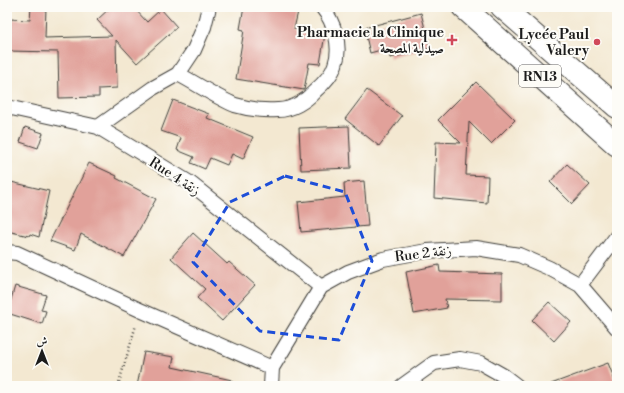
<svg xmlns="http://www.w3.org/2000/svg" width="624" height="393" viewBox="0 0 624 393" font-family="'Libre Bodoni',Amiri,serif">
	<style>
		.building { fill: #e1a19a }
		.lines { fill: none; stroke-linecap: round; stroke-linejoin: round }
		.street-casing { stroke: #3c3b37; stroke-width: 16 }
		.primary-casing { stroke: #3c3b37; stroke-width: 24 }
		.path { stroke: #3c3b37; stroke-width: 2.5; stroke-dasharray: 1 3; stroke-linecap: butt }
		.street { stroke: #fff; stroke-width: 14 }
		.primary { stroke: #fff; stroke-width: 22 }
		.marked { fill: none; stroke: #1d4ed8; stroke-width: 3; stroke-dasharray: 8 5; stroke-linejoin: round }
		.poi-dot { fill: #d1495b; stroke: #fdfcf7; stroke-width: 1.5 }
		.labels { text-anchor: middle; stroke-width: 4; stroke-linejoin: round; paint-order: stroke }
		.shield { fill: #fdfcf7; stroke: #605f5e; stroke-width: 1 }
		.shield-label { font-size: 13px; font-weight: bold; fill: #1c1c1c }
		.poi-label { font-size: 14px; font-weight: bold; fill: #1c1c1c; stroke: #fdfcf7; text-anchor: end }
		.street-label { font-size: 14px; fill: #1c1c1c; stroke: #fdfcf7 }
	</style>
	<rect width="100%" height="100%" fill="#fdfcf7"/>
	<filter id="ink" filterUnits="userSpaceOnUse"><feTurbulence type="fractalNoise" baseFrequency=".025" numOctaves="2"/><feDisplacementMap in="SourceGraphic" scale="8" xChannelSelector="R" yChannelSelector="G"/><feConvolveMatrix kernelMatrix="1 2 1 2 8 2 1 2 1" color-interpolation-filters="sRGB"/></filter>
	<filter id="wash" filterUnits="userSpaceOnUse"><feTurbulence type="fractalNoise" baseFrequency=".012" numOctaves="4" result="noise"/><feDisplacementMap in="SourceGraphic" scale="16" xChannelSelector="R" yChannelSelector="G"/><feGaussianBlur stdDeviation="0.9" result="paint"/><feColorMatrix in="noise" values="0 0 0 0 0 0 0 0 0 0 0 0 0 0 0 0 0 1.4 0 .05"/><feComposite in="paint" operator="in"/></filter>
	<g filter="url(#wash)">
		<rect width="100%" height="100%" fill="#f3e8d1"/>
		<g id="blocks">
			<path class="building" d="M31,7H46L45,38L112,36L97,20L111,7H133L147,22L161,9L177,27L137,63L116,40L117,88L99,89V97L59,98L58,52L7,51V31L9,32V19L30,20Z
				M244,7H299L294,29L325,34L320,64L309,63L304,90L236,79L244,30L240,29Z
				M421,13L430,48L390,58L388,48L370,53L364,28Z
				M476,82L515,120L491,144L469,122L466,175L488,176L487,203L434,198L436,142L461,143L438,120Z
				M367,90L402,116L379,146L345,119Z
				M173,100L209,114L207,118L253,137L243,159L232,154L227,165L210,158L205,169L191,163L194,157L177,150L181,138L161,131Z
				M349,126L351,168L301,170L299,128Z
				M25,127L43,133L38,148L20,142Z
				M89,163L117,176L116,178L156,199L124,257L81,234L75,250L50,241Z
				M567,164L590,185L572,204L550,182Z
				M364,181L368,226L301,232L298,202L345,197L344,183Z
				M11,182L49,191L39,237L30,234L29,236L7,231V197Z
				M193,233L227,264L229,262L255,285L222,321L197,298L205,289L171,258Z
				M439,265L440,272L502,274V300L445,299L447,308L414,314L406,272Z
				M15,286L46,295L41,310L46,311L42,324L7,313Z
				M549,302L571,322L554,341L532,320Z
				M144,352L174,357L172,367L232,380V386H137Z
				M608,363L617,386H551V384Z"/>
		</g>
	</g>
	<g filter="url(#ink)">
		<use href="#blocks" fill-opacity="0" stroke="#3c3b37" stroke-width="1"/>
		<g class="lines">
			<g class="street-casing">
				<path id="street" d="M178,74C197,84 216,97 235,105C248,109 265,111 278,110C292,110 306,101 315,91C323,84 332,75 335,65C342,46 334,22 322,7
					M7,107L98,127L190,183L321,287
					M98,127L153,88L178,74L194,50L204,27L209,7
					M7,252L17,253L140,310L272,368
					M580,285L617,236
					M271,386L272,368L321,287L348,272L383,259L427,251L476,248L519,255L549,268L580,285L617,328
					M402,386L434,363L460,359L481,363L504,376L517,386"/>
			</g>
			<g class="primary-casing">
				<path id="primary" d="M463,7L617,145
					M502,7L617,107"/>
			</g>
			<path class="path" d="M118,386L136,325"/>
			<use href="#street" class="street"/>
			<use href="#primary" class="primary"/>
		</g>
	</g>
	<path class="marked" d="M285,176L345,192L372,261L339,340L260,331L193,262L230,202Z"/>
	<g class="poi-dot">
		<path d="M450 34h4v4h4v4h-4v4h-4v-4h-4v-4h4z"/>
		<circle cx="597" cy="42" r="4"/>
	</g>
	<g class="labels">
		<rect class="shield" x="519" y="65" width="42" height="22" rx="3"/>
		<g class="shield-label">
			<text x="540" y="81">RN13</text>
		</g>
		<g class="poi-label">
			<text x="444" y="37">Pharmacie la Clinique<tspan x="444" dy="16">صيدلية المصحة</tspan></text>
			<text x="589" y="39">Lycée Paul<tspan x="589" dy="16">Valery</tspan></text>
		</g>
		<g class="street-label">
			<text transform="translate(175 176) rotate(33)" y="5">Rue 4 زنقة</text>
			<text transform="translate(423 253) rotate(-7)" y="5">Rue 2 زنقة</text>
		</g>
	</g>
	<rect width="624" height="393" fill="none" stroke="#fdfcf7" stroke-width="24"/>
	<g transform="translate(42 351)" stroke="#fdfcf7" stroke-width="3" paint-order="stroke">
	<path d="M0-3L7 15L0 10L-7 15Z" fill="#1c1c1c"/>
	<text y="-6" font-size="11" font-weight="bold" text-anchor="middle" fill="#1c1c1c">ش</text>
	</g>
</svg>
